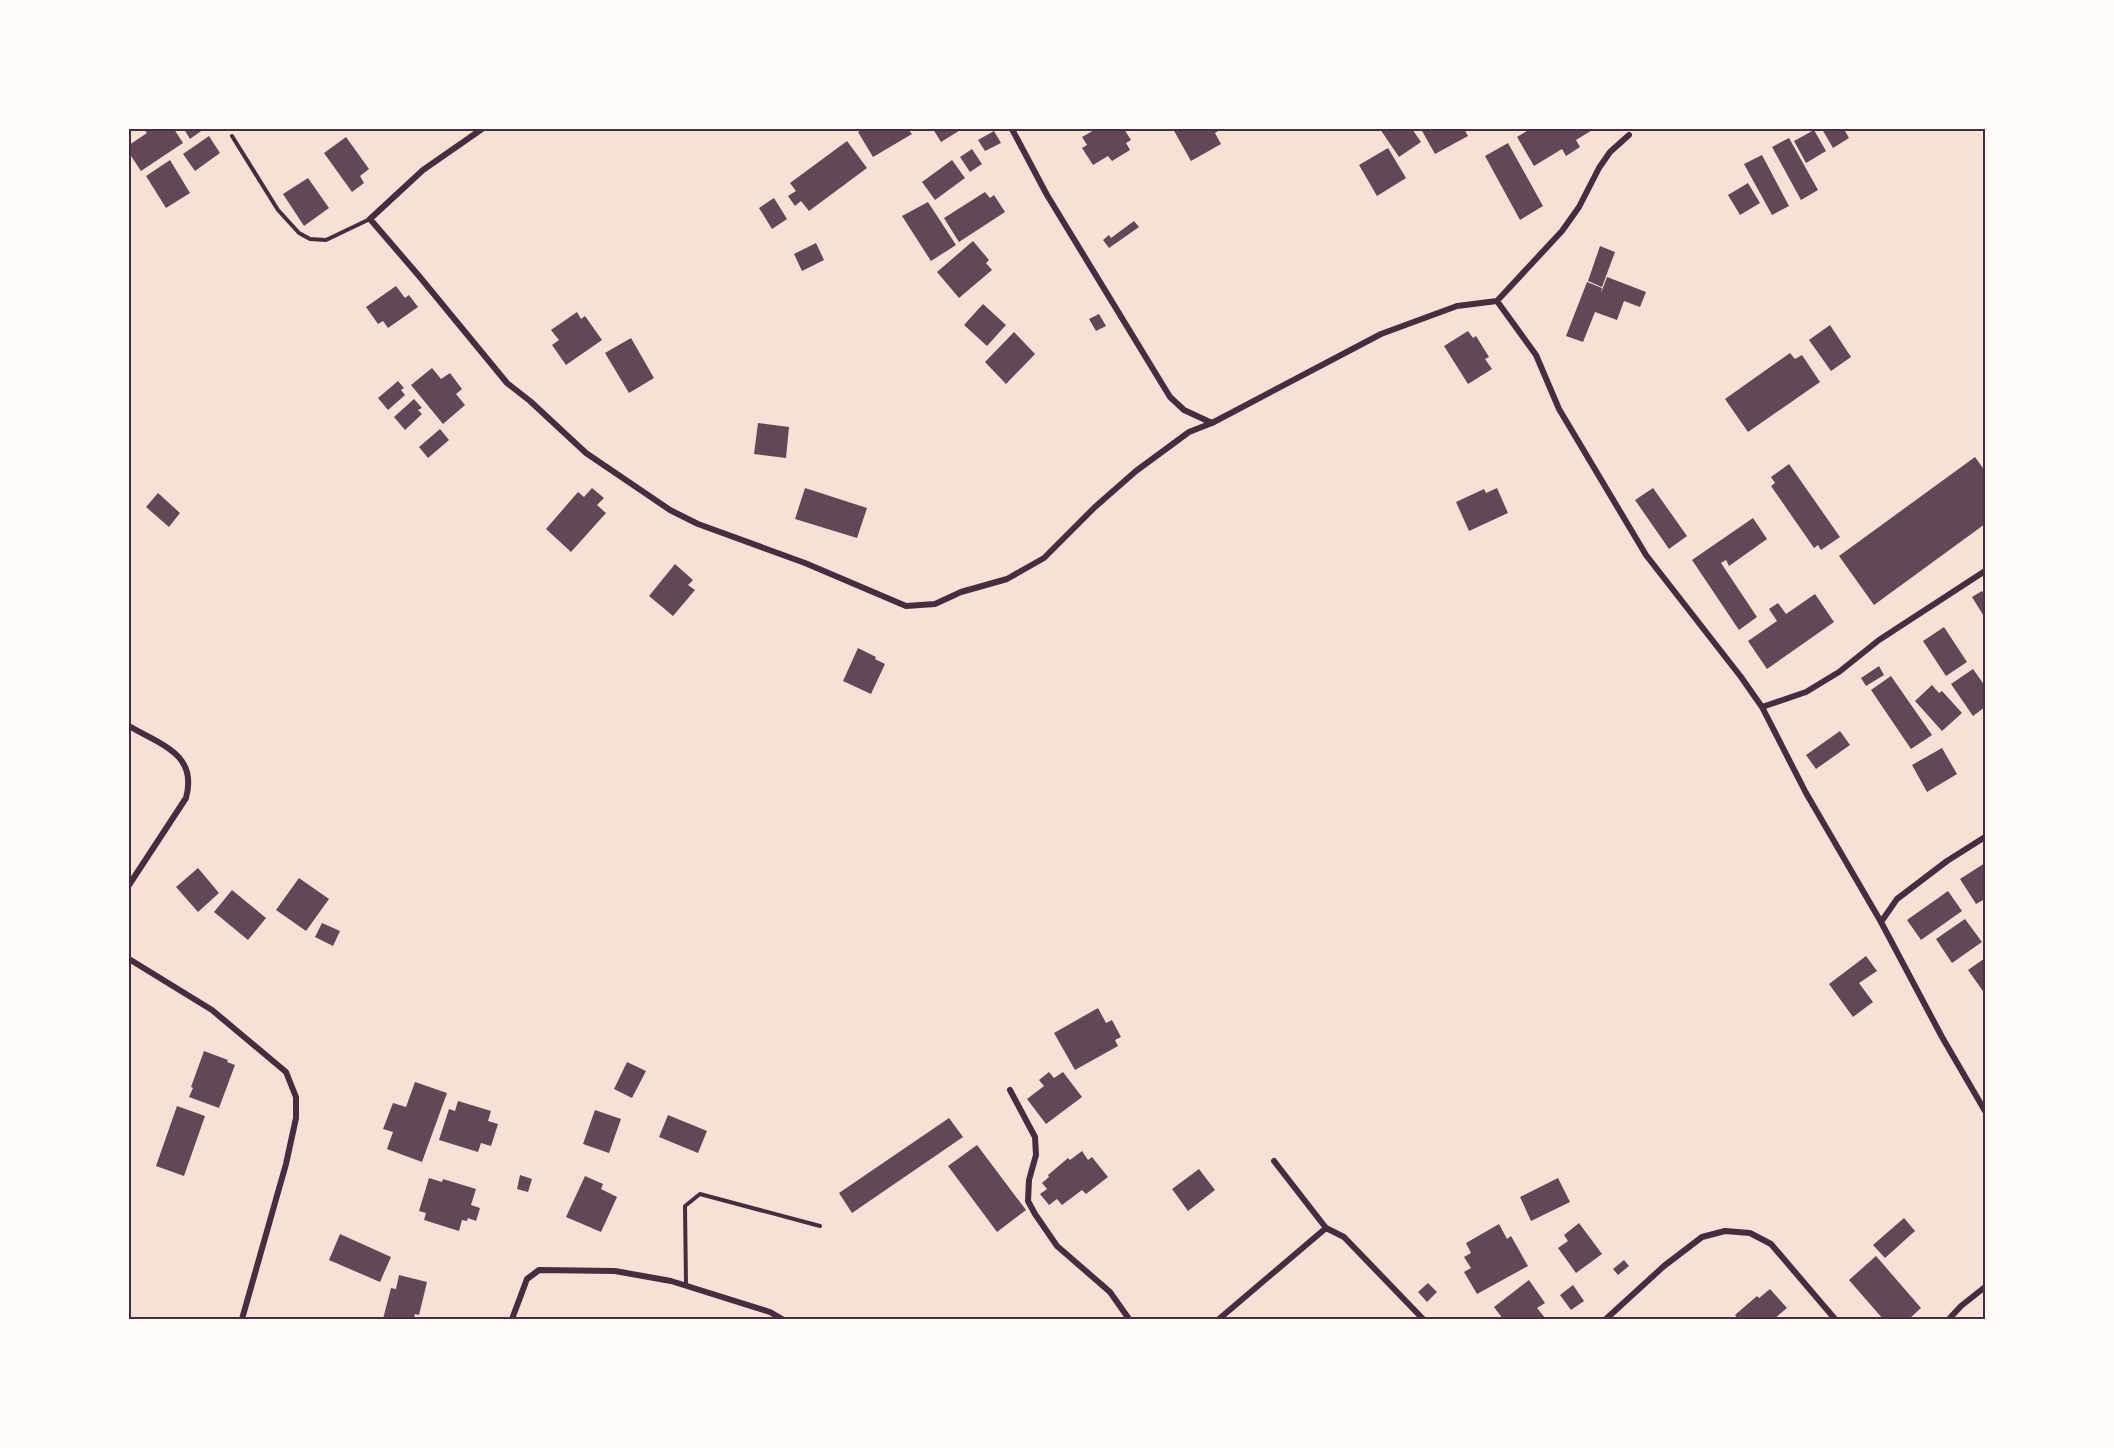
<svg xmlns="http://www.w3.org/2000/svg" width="2114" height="1448" viewBox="0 0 2114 1448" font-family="'Varela Round',sans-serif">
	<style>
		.building { fill: #644757 }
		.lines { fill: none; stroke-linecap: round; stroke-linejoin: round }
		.service { stroke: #4a2c40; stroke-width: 4 }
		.minor { stroke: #4a2c40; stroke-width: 6 }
		.neatline { fill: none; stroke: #4a2c40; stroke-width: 2 }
	</style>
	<rect width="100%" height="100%" fill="#f7e1d7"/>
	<path class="building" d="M144,129H174L183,143L141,171L129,153V145L147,133Z
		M184,129H204L190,139Z
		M864,129H908L912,134L873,157L858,132Z
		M933,129H962L941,142Z
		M1096,129H1124L1131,140L1126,143L1130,150L1112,161L1108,156L1093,165L1082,148L1087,145L1082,137Z
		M1173,129H1216L1218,131L1215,133L1221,144L1191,161Z
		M1380,129H1412L1421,142L1399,157Z
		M1421,129H1464L1468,136L1435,154Z
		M1530,129H1594L1576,140L1580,147L1566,156L1562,149L1534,166L1517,137Z
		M1822,129H1844L1849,138L1833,148Z
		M1814,130L1826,151L1806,163L1794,141Z
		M994,131L1001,143L985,151L978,140Z
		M209,136L220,153L195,171L183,154Z
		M346,137L369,169L360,176L364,183L352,192L324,153Z
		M1789,138L1818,190L1801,200L1772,147Z
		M847,141L867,168L809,211L801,201L795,206L788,196L796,191L790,183Z
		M1508,143L1543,206L1520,220L1485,156Z
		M1388,148L1406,178L1377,196L1359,165Z
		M972,149L982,164L970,172L960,157Z
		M1762,155L1789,206L1772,215L1744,164Z
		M170,160L190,193L166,208L146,176Z
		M952,160L965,178L935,200L922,182Z
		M308,178L329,208L304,226L283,194Z
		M1748,183L1760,203L1740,215L1728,195Z
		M985,192L990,198L994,195L1005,212L959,242L944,218Z
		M774,198L787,219L772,229L759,208Z
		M928,202L956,245L931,261L902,216Z
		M1134,221L1139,227L1109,248L1103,240L1109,235L1111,238Z
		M973,241L989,260L986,263L992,270L959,298L937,272Z
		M816,243L824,260L802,271L794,254Z
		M1600,246L1615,252L1602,287L1588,281Z
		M1607,277L1646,292L1640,307L1624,301L1617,320L1595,312L1583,342L1566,336L1587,282L1602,288L1601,293Z
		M396,286L405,298L409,295L418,307L388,328L383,321L378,324L366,307Z
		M983,304L1006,325L987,346L964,325Z
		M577,312L581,319L585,316L602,340L566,365L552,345L559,340L551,330Z
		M1099,314L1106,326L1096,331L1089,319Z
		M1830,325L1851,357L1831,371L1809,340Z
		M1468,331L1473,338L1476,336L1489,357L1485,359L1492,369L1468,384L1444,346Z
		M1014,332L1035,354L1006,384L985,362Z
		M631,338L654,378L629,393L605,353Z
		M1790,353L1795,359L1802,355L1820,382L1748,432L1725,399Z
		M432,368L441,379L450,373L462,389L456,394L465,405L443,424L411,385Z
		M398,381L404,388L401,390L405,395L388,410L378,398Z
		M414,399L422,408L418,410L422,414L405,430L394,417Z
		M758,423L789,427L786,458L754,454Z
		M440,429L449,440L428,458L419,447Z
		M1975,457L1985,471V524L1874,605L1839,556Z
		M1789,464L1840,537L1821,550L1818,545L1814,548L1771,486L1775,483L1771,477Z
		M592,488L604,498L597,505L606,513L571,552L546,529L578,492L584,497Z
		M805,488L867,508L857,538L795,519Z
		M1497,488L1508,513L1469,531L1456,502L1484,489L1486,493Z
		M1653,488L1687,536L1669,549L1635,500Z
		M158,493L180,513L169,527L146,507Z
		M1753,518L1767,539L1729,566L1726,560L1721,563L1757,617L1739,630L1692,560Z
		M675,564L693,580L688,585L695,590L673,616L649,596Z
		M1982,591L1985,596V618L1972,597Z
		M1815,594L1834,622L1767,669L1748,641L1777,621L1769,609L1778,603L1786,614Z
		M1944,627L1967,662L1946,676L1923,641Z
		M858,648L876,657L875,659L885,664L871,694L843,681Z
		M1879,666L1884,675L1866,686L1861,678Z
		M1973,669L1985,686V707L1973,716L1951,684Z
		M1891,676L1932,735L1911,749L1871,690Z
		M1932,685L1939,693L1942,691L1962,713L1942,731L1915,701Z
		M1840,731L1850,745L1816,769L1806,755Z
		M1942,748L1957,774L1927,792L1912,765Z
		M1985,863V899L1976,904L1960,879Z
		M198,868L219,893L198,912L176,887Z
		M299,878L329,899L306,931L276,910Z
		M232,890L266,918L248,940L214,912Z
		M1948,891L1962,911L1921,940L1907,920Z
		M1965,919L1982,942L1952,963L1936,939Z
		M322,923L340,931L333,946L315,937Z
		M1866,956L1877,971L1859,983L1873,1002L1853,1017L1829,984Z
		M1985,958V994L1968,970Z
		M1098,1008L1106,1023L1112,1020L1121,1037L1115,1040L1118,1046L1075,1070L1054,1033Z
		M204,1051L228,1060L227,1062L235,1065L219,1108L189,1097L193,1088L191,1087Z
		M627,1062L646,1071L632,1098L614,1089Z
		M1049,1072L1054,1078L1063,1072L1082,1097L1046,1124L1027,1099L1044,1086L1039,1080Z
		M415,1082L447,1093L422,1162L387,1149L393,1132L383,1129L393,1103L406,1107Z
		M458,1101L491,1111L488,1121L498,1124L491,1146L481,1143L478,1152L439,1140L449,1109L455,1111Z
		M177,1106L205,1116L184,1176L156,1166Z
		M595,1110L621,1119L609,1153L583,1144Z
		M668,1115L707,1131L698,1153L659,1137Z
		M949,1118L963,1137L852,1213L839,1193Z
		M977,1145L1026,1210L997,1232L948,1166Z
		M1082,1151L1088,1160L1092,1157L1108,1177L1086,1194L1082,1190L1062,1205L1057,1199L1049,1205L1040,1194L1047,1189L1042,1183L1049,1177L1048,1175L1068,1158L1070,1160Z
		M1199,1169L1215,1190L1188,1211L1172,1189Z
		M520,1175L532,1179L528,1192L517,1189Z
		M585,1176L603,1184L601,1189L617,1197L601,1232L566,1217Z
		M429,1178L442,1182L443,1179L476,1189L471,1205L480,1208L476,1221L468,1218L467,1221L462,1220L459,1231L424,1220L426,1213L419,1211Z
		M1558,1178L1570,1202L1531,1221L1520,1197Z
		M1904,1218L1915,1231L1885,1258L1873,1245Z
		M1579,1223L1602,1254L1576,1273L1558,1248L1568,1241L1564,1235Z
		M1499,1224L1507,1239L1511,1236L1528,1266L1477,1294L1464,1272L1471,1268L1464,1257L1471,1253L1466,1243Z
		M340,1234L391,1257L380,1282L329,1260Z
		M1876,1256L1921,1308L1909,1319H1883L1849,1280Z
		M1624,1260L1629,1266L1618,1275L1613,1269Z
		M399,1275L427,1282L419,1315L415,1314L414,1319H383L391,1288L396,1289Z
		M1529,1280L1545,1303L1537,1308L1546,1319H1503L1494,1307Z
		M1428,1283L1437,1292L1427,1302L1418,1292Z
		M1573,1285L1584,1301L1571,1310L1560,1295Z
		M1770,1289L1787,1308L1774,1319H1736L1737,1318L1735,1315L1757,1296L1759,1298Z"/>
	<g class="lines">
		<path class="service" d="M232,136L278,210L299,233L310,239L326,240L370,219
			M686,1285L685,1206L700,1194L820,1226"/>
		<path class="minor" d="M482,129L423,170L370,219L419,276L507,383L530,401L586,453L670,510L698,524L805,563L906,606L935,604L961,592L1007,579L1044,558L1095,507L1136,471L1189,432L1212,423
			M1012,129L1047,195L1170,397L1184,410L1212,423L1381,334L1457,306L1497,301L1536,355L1559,409L1646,555L1741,677L1762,707L1806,692L1839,672L1879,640L1985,571
			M1497,301L1562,231L1579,207L1599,168L1610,152L1629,135
			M1762,707L1806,793L1881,922L1942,1037L1985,1111
			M129,726C161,745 198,754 186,798L129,885
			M1881,922L1897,899L1947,861L1985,837
			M129,959L212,1010L286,1072L296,1097V1118L286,1164L242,1319
			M1010,1090L1035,1137L1036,1155L1029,1180L1028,1201L1035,1214L1057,1246L1110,1292L1129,1319
			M1274,1161L1326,1228L1344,1237L1423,1319
			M512,1319L527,1279L539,1270L615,1271L671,1281L770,1312L782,1319
			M1219,1319L1326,1228
			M1606,1319L1664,1266L1702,1237L1725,1231L1750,1233L1771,1244L1835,1319
			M1949,1319L1961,1306L1985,1287"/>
	</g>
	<rect width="2114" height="1448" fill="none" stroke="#fffaf5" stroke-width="261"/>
	<rect x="130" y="130" width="1854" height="1188" class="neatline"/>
</svg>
